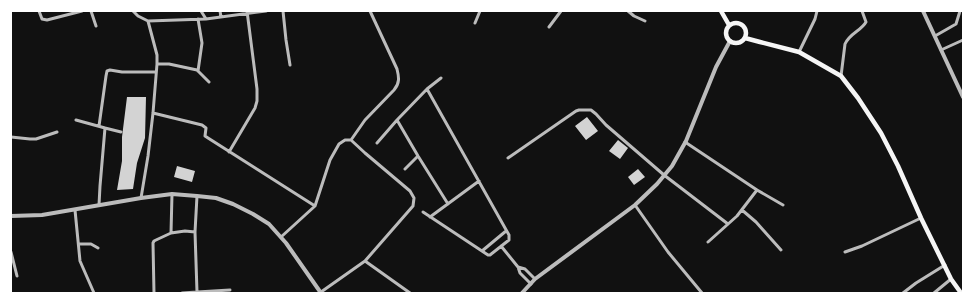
<svg xmlns="http://www.w3.org/2000/svg" width="974" height="304" viewBox="0 0 974 304" font-family="'IBM Plex Sans',sans-serif">
	<style>
		.building { fill: #d3d3d3 }
		.lines { fill: none; stroke-linecap: round; stroke-linejoin: round }
		.minor { stroke: #bcbcbc; stroke-width: 3 }
		.tertiary { stroke: #bcbcbc; stroke-width: 4 }
		.secondary { stroke: #f5f5f5; stroke-width: 4.5 }
	</style>
	<rect width="100%" height="100%" fill="#111"/>
	<path class="building" d="M127,97H146L145,138L137,163L133,189L117,190L122,161V137Z
		M587,117L598,131L586,140L575,126Z
		M618,140L628,148L620,159L609,151Z
		M177,166L195,171L192,182L174,177Z
		M638,169L645,177L634,185L628,177Z"/>
	<g class="lines">
		<path class="minor" d="M39,11L42,19L47,20L82,11
			M91,11L96,26
			M133,11L138,16L148,21L206,19L266,11
			M201,11L206,19
			M220,11L221,17
			M283,11L286,40L290,65
			M628,11L634,16L645,21
			M198,19L202,43L198,71
			M475,23L480,11
			M549,27L561,11
			M935,36L956,24L960,11
			M941,50L963,40
			M799,52L815,19L817,11
			M157,64H169L197,70L209,82
			M841,76L845,44C850,33 861,31 866,22L862,11
			M427,89L441,78
			M153,113L202,125L206,128L205,136L208,138L315,206
			M76,120L105,128L100,186L99,205
			M397,120L418,156L448,204
			M99,126L106,76L107,71L110,70L122,72H156
			M105,128L121,132
			M11,137L30,139H36L57,132
			M351,140L365,120L394,90C400,83 399,77 397,69L370,11
			M685,142L757,190L737,216L708,242
			M377,143L397,120L427,89L509,235V240L490,255H488L423,212
			M229,152L255,108L257,101V89L247,11
			M508,158L576,111L579,110H591L596,114L606,125L664,175L728,224
			M405,169L418,156
			M757,190L783,205
			M141,198L148,156L153,113L157,64V55L148,21
			M635,205L668,252L702,293
			M75,210L80,261L94,293
			M742,210L756,222L781,250
			M430,217L479,181
			M195,232L197,196
			M171,233L185,231L195,232L197,292L182,293
			M281,237L315,206L330,160L339,144L345,140H351L365,153L410,191L414,198L413,206L365,261L321,292
			M79,244H91L98,248
			M501,246L518,267L520,273L531,284
			M482,251L506,231
			M11,252L17,276
			M845,252L862,246L921,218
			M365,261L410,293
			M518,267L525,269L535,279
			M197,292L230,290
			M154,293L153,243L154,241L156,240L171,233L172,194
			M903,293L916,283L945,265
			M934,293L951,279"/>
		<path class="tertiary" d="M923,11L963,97
			M11,216L42,215L141,198L172,194L197,196L216,198L233,204L253,214L269,224L286,243L321,293
			M522,293L535,279L635,205L657,184L672,166L686,141L716,67L730,41"/>
		<path class="secondary" d="M721,11L729,25
			M726 33a10 10 0 1 1 20 0a10 10 0 1 1-20 0Z
			M745,38L760,42L799,52L841,76L858,98L881,133L898,166L921,218L951,279L961,293"/>
	</g>
	<rect width="974" height="304" fill="none" stroke="#ffffff" stroke-width="24"/>
</svg>
